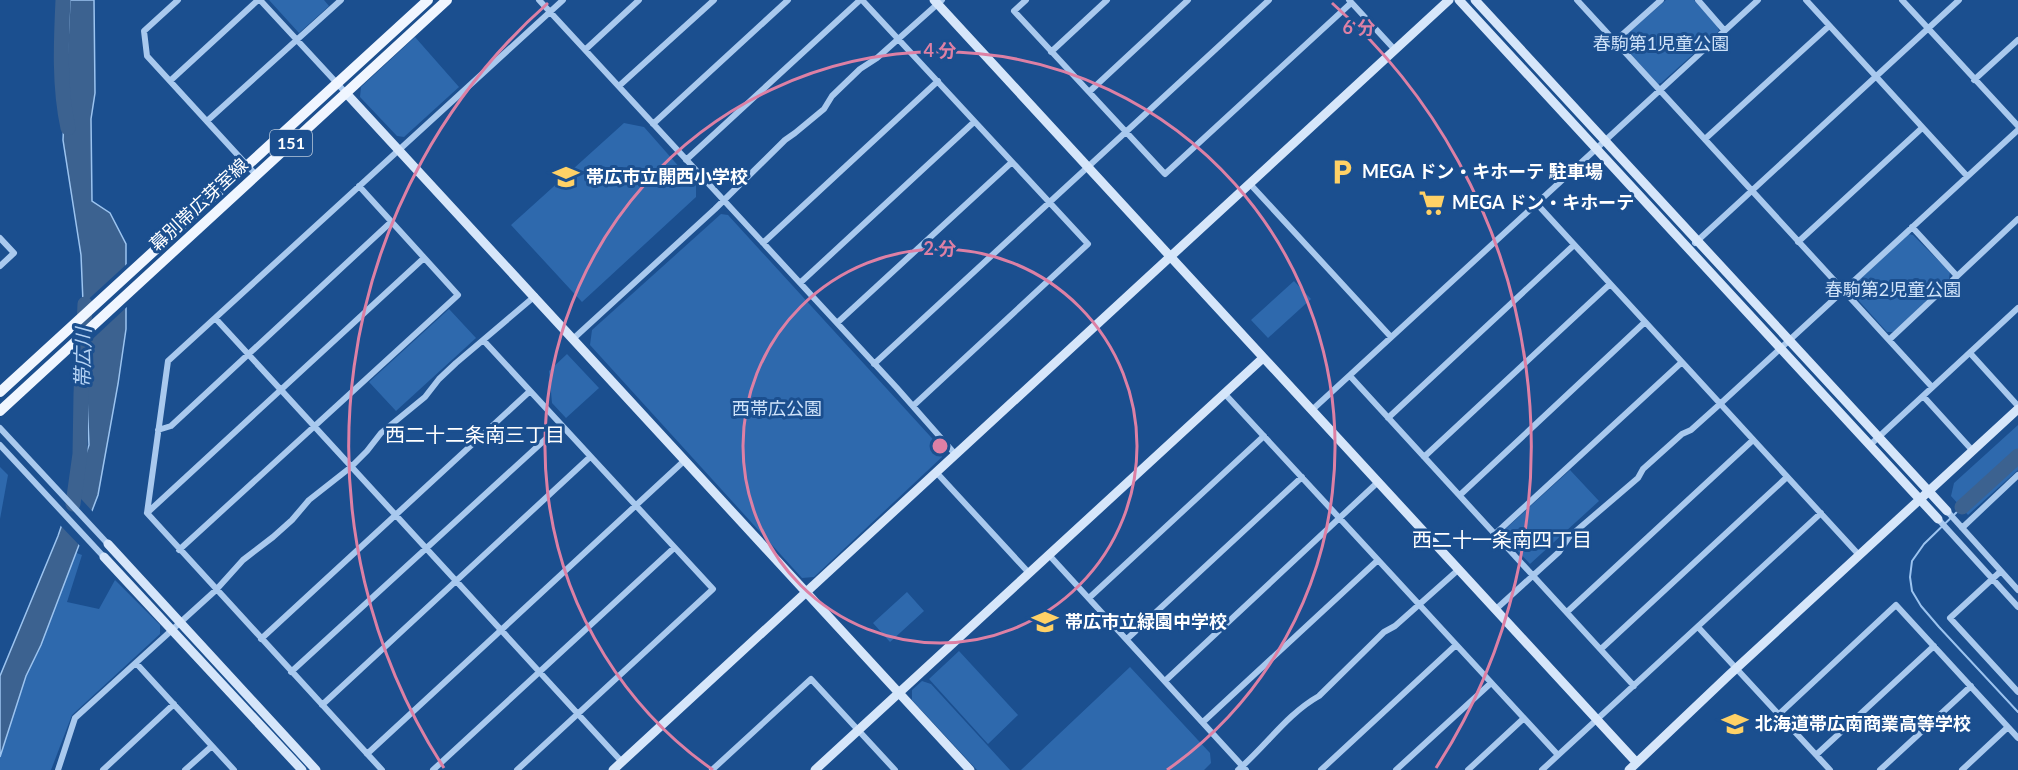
<svg xmlns="http://www.w3.org/2000/svg" width="2018" height="770" viewBox="0 0 2018 770" font-family="Lato,'Noto Sans JP',sans-serif">
	<style>
		.green { fill: #2e69ad }
		.water { fill: #3c6290; stroke: #9cc4f0; stroke-width: 1.5 }
		.pier { fill: #1b4f8f }
		.lines { fill: none; stroke-linecap: round; stroke-linejoin: round }
		.stream { stroke: #9cc4f0; stroke-width: 2 }
		.river { stroke: #3c6290; stroke-width: 15 }
		.street { stroke: #a9c9ee; stroke-width: 6 }
		.secondary { stroke: #d6e6fa; stroke-width: 9 }
		.primary { stroke: #f0f6ff; stroke-width: 10 }
		.ring { fill: none; stroke: #dd80a5; stroke-width: 3 }
		.labels { text-anchor: middle; stroke-width: 6; stroke-linejoin: round; paint-order: stroke }
		.shield { fill: #1b4f8f; stroke: #bbcadd; stroke-width: 1.5 }
		.shield-label { font-size: 16px; font-weight: bold; fill: #fff }
		.park-label { font-size: 18px; fill: #cfe3fa; stroke: #1b4f8f }
		.poi-label { font-size: 18px; font-weight: bold; fill: #fff; stroke: #1b4f8f; text-anchor: start }
		.street-label { font-size: 18px; fill: #fff; stroke: #1b4f8f }
		.water-label { font-size: 20px; font-style: italic; fill: #b5d3f5; stroke: #1b4f8f }
		.neighbourhood-label { font-size: 20px; fill: #fff; stroke: #1b4f8f }
		.centre { fill: #dd80a5; stroke: #1b4f8f; stroke-width: 3 }
		.ring-label { font-size: 18px; text-anchor: middle; font-weight: bold; fill: #dd80a5; stroke: #1b4f8f; stroke-width: 6; stroke-linejoin: round; paint-order: stroke }
	</style>
	<rect width="100%" height="100%" fill="#1b4f8f"/>
	<path class="green" d="M269,0H324L329,6L299,33Z
		M1666,0H1694L1717,25L1719,31L1661,83L1658,84L1619,41Z
		M415,37L459,87L404,137L397,136L360,97L361,87Z
		M624,123L644,127L696,186V197L582,302L511,225Z
		M721,214L728,215L940,447L942,457L814,577L802,578L590,345L592,330Z
		M1908,234L1913,235L1950,272L1949,279L1894,332H1887L1850,291V288Z
		M1294,281L1311,299L1268,338L1251,320Z
		M449,309L476,338L396,411L369,382Z
		M567,354L599,388L566,418L552,403L549,371Z
		M2018,425V470L1968,515L1951,496L1954,483Z
		M0,467L8,475L0,519Z
		M1570,470L1599,501L1530,564L1501,533Z
		M68,550L82,555L67,602L99,609L115,580L160,625V634L72,715L51,770H0V739Z
		M907,592L924,611L890,642L873,623Z
		M959,651L1018,715L988,744L929,679Z
		M1130,667L1210,753L1211,763L1204,770H1021Z
		M922,681L931,684L1010,770H977L912,700V690Z"/>
	<path class="water" d="M70,0H94L95,93L91,119L92,201L110,213L126,244V329L118,384L98,495L41,645L26,676L0,757V676L58,536L89,445L81,255L63,140Z"/>
	<path class="pier" d="M129,262V305L83,348L81,306Z
		M71,488L94,513L81,547L59,524Z"/>
	<g class="lines">
		<path class="stream" d="M1962,507L1924,544L1912,561L1910,577L1912,591L1921,606L1939,627L2018,712"/>
		<path class="river" d="M63,0C61,42 59,87 68,128
			M73,504L80,454L81,394L85,304
			M1962,507L2018,456"/>
		<path class="street" d="M178,0L144,31L147,56L256,175
			M260,0L346,93
			M539,0L896,387L955,454
			M862,0L1088,244L913,406
			M1026,0L1014,11L1165,174L1351,3
			M1349,0L1395,50
			M1577,0L1932,387
			M1698,0L1724,30
			M1806,0L1967,176
			M1902,0L2018,126
			M1614,42L1661,0
			M586,49L639,0
			M1051,52L1107,0
			M1974,80L2018,40
			M170,81L258,0
			M619,86L714,0
			M1089,92L1188,0
			M207,121L341,0
			M653,124L788,0
			M1705,139L1829,26
			M686,160L860,0
			M1250,184L1391,337
			M1537,204L1859,555
			M1912,227L1957,276
			M0,238L14,253L0,266
			M1798,242L1922,128
			M763,243L938,81
			M1695,243L1959,0
			M800,283L974,122
			M216,319L622,762
			M837,323L1012,162
			M573,339L715,209L785,140L795,133L824,109L832,96L860,69L877,58L942,0
			M1890,339L2018,219
			M484,341L713,589L517,770
			M1970,353L2018,406
			M874,364L1269,0
			M1350,376L1634,686
			M1224,393L1558,755
			M1923,396L1972,450
			M1312,410L1758,0
			M1388,418L1574,245
			M0,428L108,544
			M158,430L171,426L391,222
			M0,445L104,557
			M1870,445L2018,308
			M1424,457L1610,284
			M936,472L1029,573
			M1460,495L1645,322
			M1947,511L2018,590
			M147,513L424,258
			M1938,519L2018,607
			M1962,528L2018,475
			M1495,534L1682,362
			M179,550L458,295L359,186
			M1049,555L1246,770
			M2001,571L1950,618L2018,692
			M1089,598L1264,436
			M1495,610L1559,552L1569,537L1638,478L1643,469L1682,434L1691,430L1720,404L2018,130
			M1567,612L1753,440
			M1698,627L1830,770
			M261,639L529,392
			M1127,639L1302,477
			M1601,649L1787,477
			M136,663L234,770
			M291,672L561,425
			M1165,681L1378,482
			M322,705L590,457
			M1778,715L1896,605L2018,738
			M1203,722L1378,560
			M367,754L685,460
			M1816,755L1934,646
			M58,770L75,718L216,590L243,560L273,537L292,520L309,500L351,467L367,451L381,433L425,397L439,379L456,363L535,296
			M103,770L174,704
			M185,770L212,746
			M382,770L147,513L168,361L563,0
			M433,770L674,548
			M712,770L811,679L895,770
			M1238,770C1266,746 1287,714 1319,696L1384,632L1395,626L1458,570
			M1321,770L1456,645
			M1396,770L1491,683
			M1468,770L1523,719
			M1542,770L1821,513
			M1880,770L1971,686
			M1962,770L2008,727"/>
		<path class="secondary" d="M934,0L1636,762
			M1459,0L1938,519
			M1475,0L1947,511
			M346,93L970,770
			M108,544L316,770
			M104,557L302,770
			M613,770L1449,0
			M815,770L1263,358
			M1629,770L1729,675L2018,409"/>
		<path class="primary" d="M0,392L428,0
			M0,411L447,0"/>
	</g>
	<g class="ring">
		<circle cx="940" cy="446" r="197"/>
		<path d="M713 770A395 395 0 1 1 1167 770"/>
		<path d="M444 768A592 592 0 0 1 548 3M1332 3A592 592 0 0 1 1436 768"/>
	</g>
	<defs>
		<g id="parking-bare" transform="scale(2.07)"><path d="M-3.5-5.5H1a3.5 3.5 0 0 1 0 7H-1V5.5H-3.5ZM-1-3.4V-.6H.8a1.4 1.4 0 0 0 0-2.8Z" fill="#ffd166" stroke="#1b4f8f" stroke-width="2.5" paint-order="stroke"/></g>
		<g id="school-bare" transform="scale(2.07)"><path d="M0-5L7-2L0 1L-7-2ZM-4 1L0 2.5L4 1V4Q0 6-4 4Z" fill="#ffd166" stroke="#1b4f8f" stroke-width="2.5" paint-order="stroke"/></g>
		<g id="supermarket-bare" transform="scale(2.07)"><path d="M-6-5.5h2.5l.6 2H6L4.5 2H-2.5L-4.4-4H-6ZM-1.5 3.2a1.3 1.3 0 1 0 .1 0ZM3 3.2a1.3 1.3 0 1 0 .1 0Z" fill="#ffd166" stroke="#1b4f8f" stroke-width="2.5" paint-order="stroke"/></g>
	</defs>
	<g fill-rule="evenodd">
		<use href="#parking-bare" x="1342" y="172"/>
		<use href="#school-bare" x="566" y="177"/>
		<use href="#supermarket-bare" x="1432" y="203"/>
		<use href="#school-bare" x="1045" y="622"/>
		<use href="#school-bare" x="1735" y="724"/>
	</g>
	<g class="labels">
		<rect class="shield" x="270" y="130" width="42" height="26" rx="4.5"/>
		<g class="shield-label">
			<text x="291" y="149">151</text>
		</g>
		<g class="park-label">
			<text x="1661" y="50">春駒第1児童公園</text>
			<text x="1893" y="296">春駒第2児童公園</text>
			<text x="777" y="415">西帯広公園</text>
		</g>
		<g class="poi-label">
			<text x="1362" y="178">MEGA ドン・キホーテ 駐車場</text>
			<text x="586" y="183">帯広市立開西小学校</text>
			<text x="1452" y="209">MEGA ドン・キホーテ</text>
			<text x="1065" y="628">帯広市立緑園中学校</text>
			<text x="1755" y="730">北海道帯広南商業高等学校</text>
		</g>
		<g class="street-label">
			<text transform="translate(199 205) rotate(-43)" y="6">幕別帯広芽室線</text>
		</g>
		<g class="water-label">
			<text transform="translate(83 358) rotate(-89)" y="7">帯広川</text>
		</g>
		<g class="neighbourhood-label">
			<text x="475" y="442">西二十二条南三丁目</text>
			<text x="1502" y="547">西二十一条南四丁目</text>
		</g>
	</g>
	<circle cx="940" cy="446" r="9" class="centre"/>
	<g class="ring-label">
		<text x="1359" y="34">6 分</text>
		<text x="940" y="57">4 分</text>
		<text x="940" y="255">2 分</text>
	</g>
</svg>
